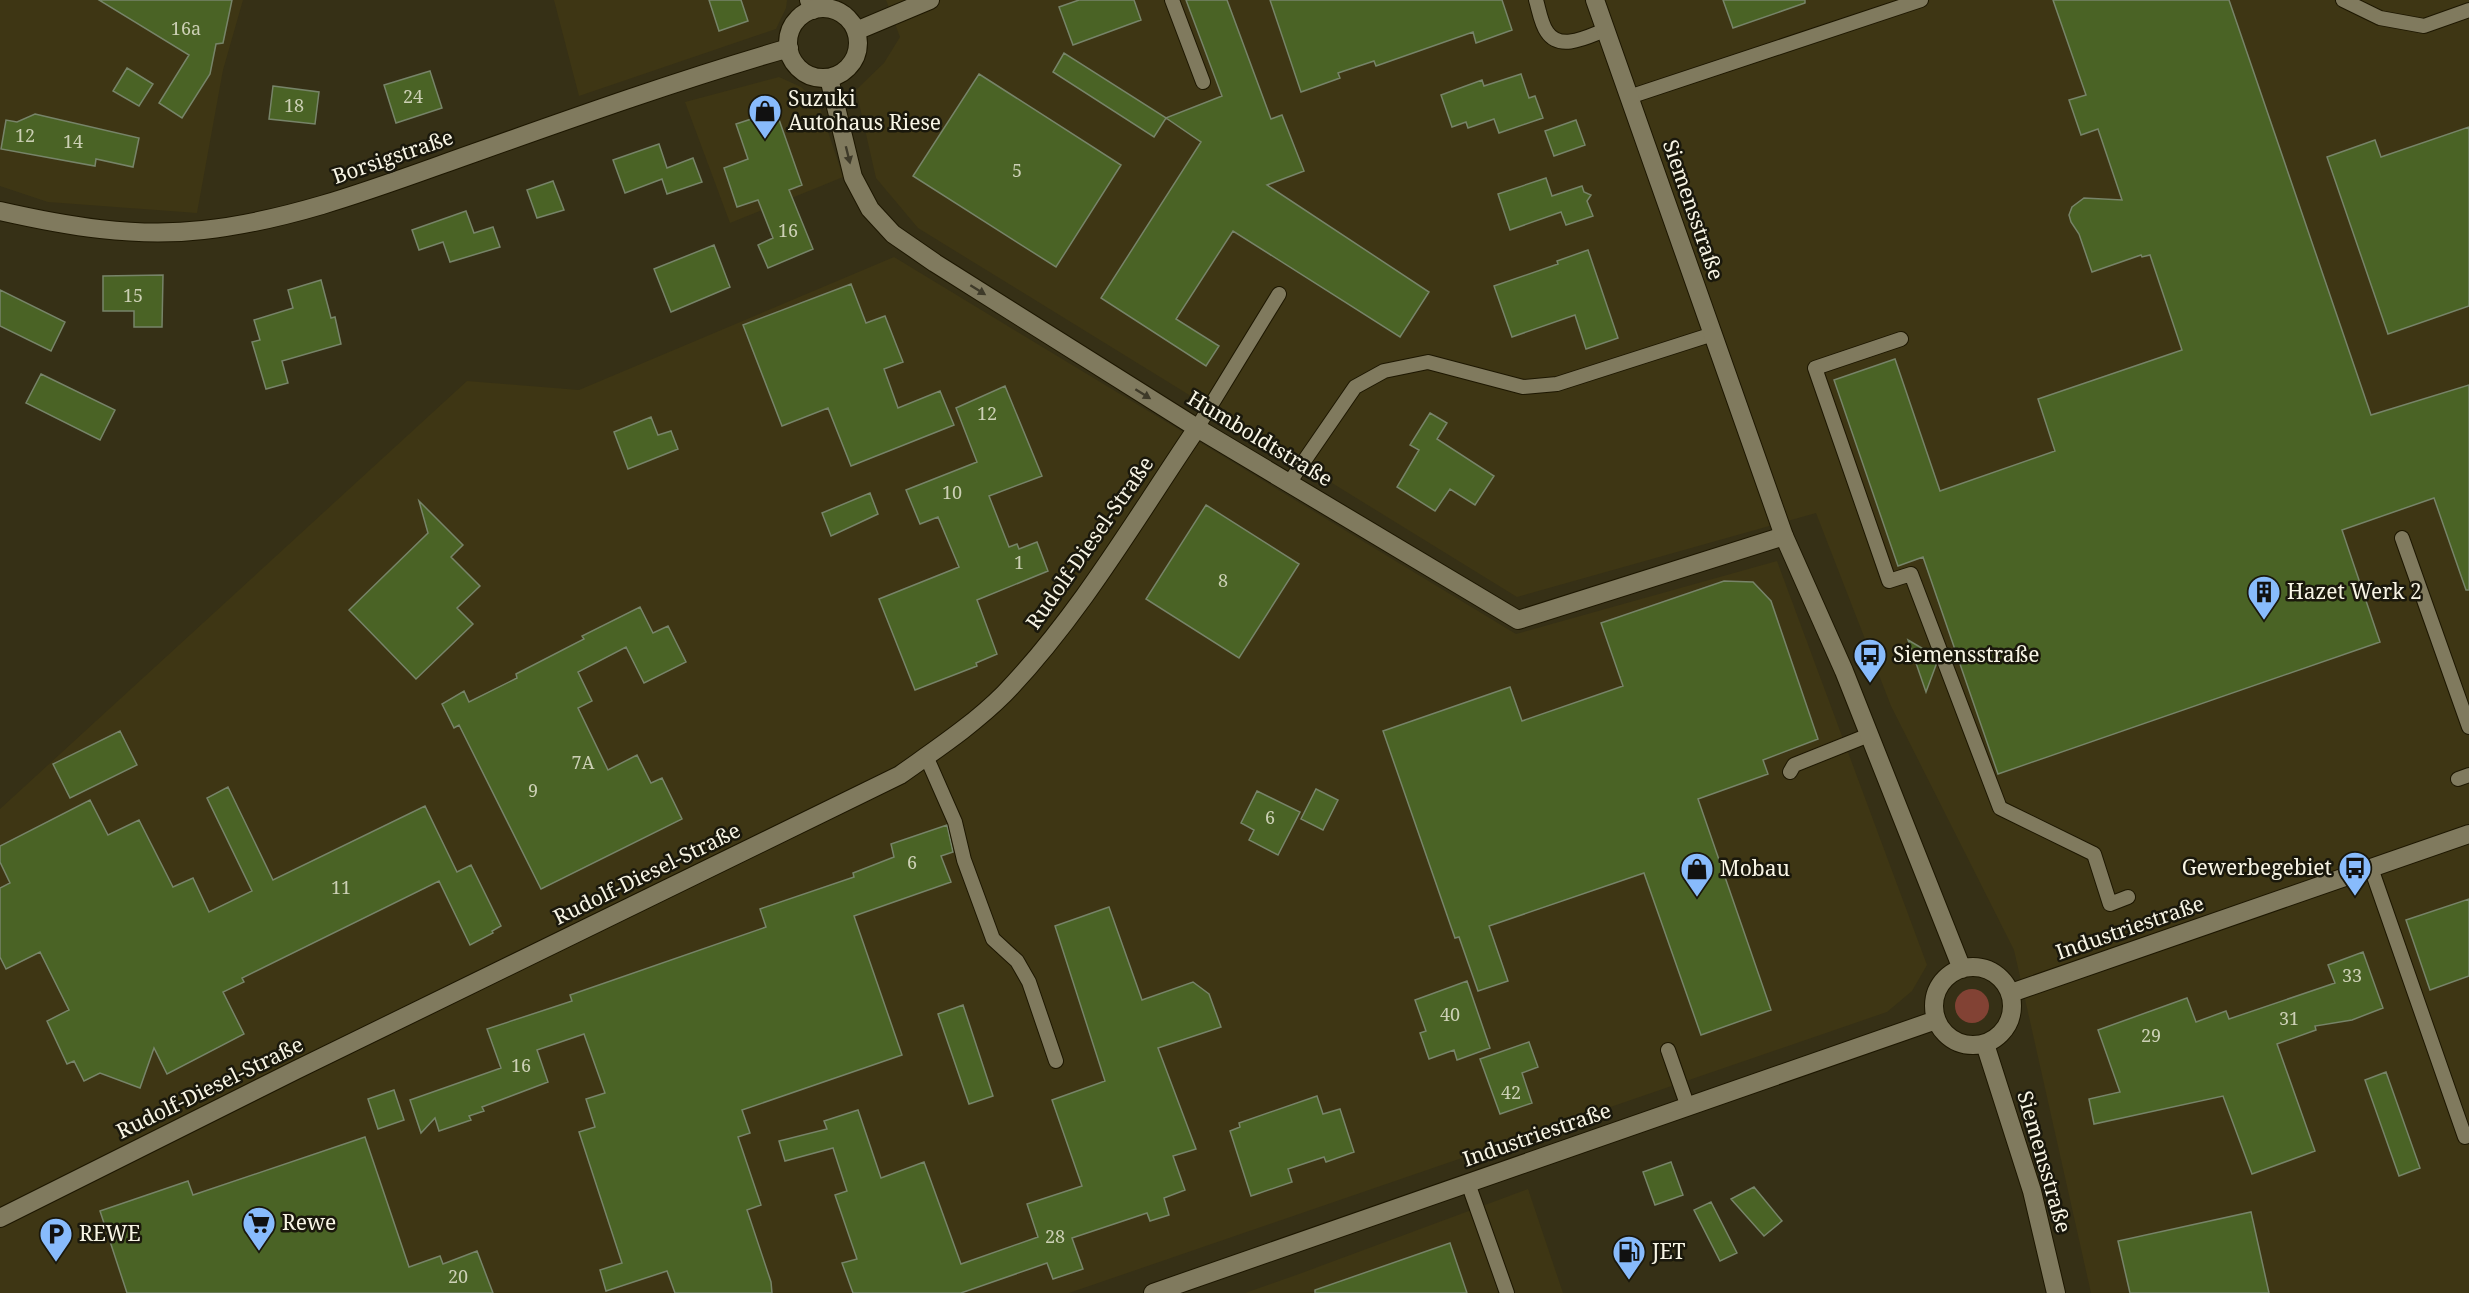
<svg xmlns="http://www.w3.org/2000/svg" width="2469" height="1293" viewBox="0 0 2469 1293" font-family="'Noto Serif',serif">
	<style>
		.built { fill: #3e3614 }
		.green { fill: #824234 }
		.building { fill: #4a6325; stroke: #778469; stroke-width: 1.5 }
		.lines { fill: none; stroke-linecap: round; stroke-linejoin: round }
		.lane-casing { stroke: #1d1700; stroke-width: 16 }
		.street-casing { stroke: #1d1700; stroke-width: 20 }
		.secondary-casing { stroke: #1d1700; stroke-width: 20 }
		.lane { stroke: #807a5e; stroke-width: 14 }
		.street { stroke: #807a5e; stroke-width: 18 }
		.secondary { stroke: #807a5e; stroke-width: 18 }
		.oneway { fill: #3e3a29 }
		.labels { text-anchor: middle; stroke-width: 5; stroke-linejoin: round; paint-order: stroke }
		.number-label { font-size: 18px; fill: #ccd0b5 }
		.poi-label { font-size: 21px; fill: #f8f5e5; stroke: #1a180c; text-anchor: start }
		.street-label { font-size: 21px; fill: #f8f5e5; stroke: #1a180c }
	</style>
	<rect width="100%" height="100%" fill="#363016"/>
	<path class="built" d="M0,0H243L223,70L197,213L48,202L0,186Z
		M554,0H787L786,8L776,29L579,96Z
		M886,0H2469V1293H2091L2014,950L1891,706L1816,513L1517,597L918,228L876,178L856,90L884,63L900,37Z
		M779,77L801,87L818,102L843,177L730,223L685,102Z
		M894,257L1516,634L1777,561L1927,965L1912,991L1887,1012L1069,1293H0V809L467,381L579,390Z
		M1528,1189L1563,1293H1245L1299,1274Z"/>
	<path class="green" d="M1955 1006a17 17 0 1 1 34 0a17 17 0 1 1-34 0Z"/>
	<path class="building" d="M99,0H232L223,43L216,44L210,74L182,118L159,103L189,55Z
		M709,0H741L748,21L719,31Z
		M1079,0H1134L1141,20L1073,45L1059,7Z
		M1186,0H1227L1271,119L1282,115L1304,171L1267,185L1429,292L1400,337L1233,231L1176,319L1219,346L1206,366L1101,298L1201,142L1166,118L1154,137L1053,72L1064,53L1166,118L1222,96Z
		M1270,0H1502L1512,30L1476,43L1473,32L1376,66L1374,61L1338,73L1340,78L1301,92Z
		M1723,0H1805V3L1733,28Z
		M2053,0H2229L2371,415L2469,385V590H2466L2434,498L2342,530L2380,642L1998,774L1923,557L1898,566L1834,380L1895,359L1940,491L2055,451L2038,399L2182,350L2150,255L2142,257L2141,255L2092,272L2079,234L2071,222L2069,215L2072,207L2084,198L2122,200L2098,129L2081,135L2069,100L2086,95Z
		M127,68L153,84L139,106L113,91Z
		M430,71L442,108L396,123L384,85Z
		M979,74L1121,165L1056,267L913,176Z
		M1521,74L1529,98L1535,96L1543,118L1499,133L1494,119L1468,128L1466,122L1452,127L1441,95L1482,80L1484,86Z
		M273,86L319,92L315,124L269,119Z
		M776,111L802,185L789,190L813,249L768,268L758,245L773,238L758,200L737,207L724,168L748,159L736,124Z
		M35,114L139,138L133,167L96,159L95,166L1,149L6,120L17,122Z
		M1576,120L1585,145L1554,156L1545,131Z
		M2469,127V306L2388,334L2327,157L2375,140L2381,157Z
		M659,144L667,168L693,158L702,182L667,194L662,179L625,193L613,160Z
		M1546,178L1552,196L1582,186L1584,192L1591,195L1587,201L1593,216L1566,225L1561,212L1510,230L1498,194Z
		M553,181L564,210L537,218L527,190Z
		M466,211L474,233L493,227L500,247L450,262L443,242L419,250L412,230Z
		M714,245L730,287L671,312L654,269Z
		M1588,250L1618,338L1586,349L1575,315L1512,337L1494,286L1558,264L1557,261Z
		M163,275L162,327H134V311H103V276Z
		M321,280L331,318L335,317L341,344L282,361L288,383L266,389L252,342L260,340L254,320L293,308L288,290Z
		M851,284L866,323L885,316L903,362L884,369L898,408L940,391L954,425L851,466L828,408L782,426L743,325Z
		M0,290L65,322L51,351L0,326Z
		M41,374L115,410L100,440L26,403Z
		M1005,386L1042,476L989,496L1009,547L1017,544L1019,549L1037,542L1048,571L977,600L997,654L976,663L977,666L915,690L879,599L959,567L938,517L920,524L906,490L977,462L956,408Z
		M1430,413L1447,423L1437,439L1494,476L1475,505L1450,489L1435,511L1397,487L1419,450L1410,445Z
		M651,417L658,435L671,431L678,449L628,469L614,432Z
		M870,493L878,514L831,536L822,513Z
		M419,501L463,545L451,557L480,586L457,608L473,624L416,679L349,610L428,533Z
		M1206,505L1299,564L1239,658L1146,599Z
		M1724,581L1753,582L1771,601L1818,739L1763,760L1768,774L1698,799L1771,1010L1701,1035L1644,873L1489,926L1508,981L1478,991L1459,937L1455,938L1383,731L1510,687L1522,721L1623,686L1601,623Z
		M640,607L653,633L668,626L686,662L644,683L626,647L578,672L592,701L578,708L608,770L637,755L651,783L662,778L682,819L541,889L459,725L454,728L442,704L464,691L469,702L517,678L516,674L584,639L582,636Z
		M1908,640L1932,654L1936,665L1926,692Z
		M120,731L137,765L70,798L53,764Z
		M228,787L273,880L425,806L457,872L471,865L501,926L492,931L493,933L470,945L439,881L242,978L244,982L223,992L244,1034L167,1074L154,1048L140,1088L100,1073L84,1081L74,1061L67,1064L47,1021L69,1010L40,952L6,969L0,957V888L10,883L0,862V846L90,800L108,835L139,820L173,887L193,878L209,912L252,891L207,798Z
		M1316,789L1338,800L1323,830L1301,819Z
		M1257,791L1300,812L1278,855L1249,840L1254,830L1241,823Z
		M947,825L953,852L941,856L951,882L854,916L902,1055L742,1110L750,1133L738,1137L761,1205L747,1210L771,1282L772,1293H675L667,1271L606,1291L600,1270L622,1263L579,1132L595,1127L586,1099L605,1093L584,1034L537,1050L548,1082L482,1107L484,1111L469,1116L471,1120L439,1131L435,1118L421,1133L410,1100L501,1068L487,1029L572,1001L570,995L766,927L760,909L854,877L853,873L894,857L891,844Z
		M2469,899V976L2430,990L2406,920Z
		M1109,907L1142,1000L1193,982L1209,994L1221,1027L1158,1048L1196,1149L1173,1156L1185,1190L1164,1198L1169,1215L1150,1221L1147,1213L1072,1238L1083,1269L1053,1279L1047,1263L961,1293H853L842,1263L857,1259L835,1195L847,1191L833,1148L785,1161L779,1141L827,1129L824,1121L858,1110L881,1178L924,1162L961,1264L1038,1237L1027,1204L1082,1186L1052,1100L1105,1081L1055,926Z
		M2363,952L2383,1008L2352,1020L2315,1026L2316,1030L2277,1044L2315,1151L2252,1174L2223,1096L2094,1124L2089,1099L2120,1092L2098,1030L2187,998L2196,1022L2226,1011L2229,1019L2335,983L2328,965Z
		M1467,981L1490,1048L1457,1060L1454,1050L1429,1059L1420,1033L1426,1031L1415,1000Z
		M963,1005L993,1096L969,1104L938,1014Z
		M1529,1042L1538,1067L1522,1073L1532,1103L1500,1114L1480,1059Z
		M2386,1072L2420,1168L2399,1176L2365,1080Z
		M394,1090L404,1120L378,1129L368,1099Z
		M1317,1096L1323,1114L1340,1109L1354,1152L1326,1162L1324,1157L1288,1169L1292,1182L1251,1196L1230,1131L1240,1127L1239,1123Z
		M365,1137L409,1267L440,1256L443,1264L477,1251L493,1293H127L100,1211L188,1181L193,1195Z
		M1671,1162L1683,1195L1655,1205L1643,1172Z
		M1754,1187L1782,1221L1764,1236L1731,1199Z
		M1711,1202L1737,1253L1720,1261L1694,1210Z
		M2251,1212L2269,1293H2130L2118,1241Z
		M1450,1243L1467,1293H1315V1290Z"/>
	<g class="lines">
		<g class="lane-casing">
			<path id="lane" d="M1172,0L1203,82
				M1536,0C1539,10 1541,24 1547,32C1560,52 1589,36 1605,30
				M2343,0L2380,18L2424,26L2469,10
				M1629,97L1921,0
				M1901,339L1815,368L1889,581L1911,574L2000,808L2094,854L2110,904L2128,897
				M1197,428L1279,294
				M1289,483L1355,387L1384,371L1428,362L1523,387L1557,384L1713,334
				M2402,538L2469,727
				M926,756L955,822L964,860L993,939L1017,961L1029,982L1056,1061
				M1790,772L1794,765L1869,735
				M2458,779L2469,775
				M2371,868L2465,1137
				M1668,1050L1688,1107
				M1468,1183L1507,1293"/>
		</g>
		<g class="street-casing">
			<path id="street" d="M809,0L813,10
				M829,78L853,177L870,209L893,234L935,263L1197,428L1518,620L1784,536
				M1985,1044L2032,1191L2056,1293
				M0,1218L296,1070L900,775C935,750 973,725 1004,694C1080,615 1136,518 1197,428"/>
		</g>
		<g class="secondary-casing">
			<path id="secondary" d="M1595,0L1784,536L1844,671L1962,969
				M788 43a35 35 0 1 1 70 0a35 35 0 1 1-70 0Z
				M856,31L930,0
				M0,211C66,226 135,238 203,230C296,220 386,184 474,153C578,116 682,79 789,48
				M1934 1006a39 39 0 1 1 78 0a39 39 0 1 1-78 0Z
				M2011,993L2469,834
				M1153,1293L1936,1020"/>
		</g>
		<use href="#lane" class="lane"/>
		<use href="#street" class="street"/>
		<use href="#secondary" class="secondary"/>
	</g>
	<defs><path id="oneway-solid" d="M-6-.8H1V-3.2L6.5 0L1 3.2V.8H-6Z" transform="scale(1.5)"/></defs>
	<g class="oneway">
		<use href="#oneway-solid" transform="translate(848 155) rotate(76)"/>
		<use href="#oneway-solid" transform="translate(978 290) rotate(32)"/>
		<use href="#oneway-solid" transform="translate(1143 394) rotate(32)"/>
	</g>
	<defs>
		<g id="shop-pin" transform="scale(1.725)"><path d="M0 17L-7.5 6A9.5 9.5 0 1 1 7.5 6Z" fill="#88bbfc" stroke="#1a180c"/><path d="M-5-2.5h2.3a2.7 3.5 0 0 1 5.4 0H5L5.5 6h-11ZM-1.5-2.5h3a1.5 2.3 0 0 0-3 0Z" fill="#111"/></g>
		<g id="building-pin" transform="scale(1.725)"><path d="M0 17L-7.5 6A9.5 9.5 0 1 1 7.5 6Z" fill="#88bbfc" stroke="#1a180c"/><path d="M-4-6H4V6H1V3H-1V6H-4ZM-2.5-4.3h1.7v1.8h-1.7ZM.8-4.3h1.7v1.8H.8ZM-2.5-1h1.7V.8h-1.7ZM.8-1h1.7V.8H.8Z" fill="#111"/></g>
		<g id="bus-pin" transform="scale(1.725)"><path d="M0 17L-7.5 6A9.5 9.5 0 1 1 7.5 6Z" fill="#88bbfc" stroke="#1a180c"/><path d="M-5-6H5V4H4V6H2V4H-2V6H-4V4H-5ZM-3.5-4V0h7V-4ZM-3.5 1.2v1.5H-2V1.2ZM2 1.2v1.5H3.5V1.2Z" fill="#111"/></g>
		<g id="supermarket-pin" transform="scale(1.725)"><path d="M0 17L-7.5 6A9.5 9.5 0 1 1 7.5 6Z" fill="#88bbfc" stroke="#1a180c"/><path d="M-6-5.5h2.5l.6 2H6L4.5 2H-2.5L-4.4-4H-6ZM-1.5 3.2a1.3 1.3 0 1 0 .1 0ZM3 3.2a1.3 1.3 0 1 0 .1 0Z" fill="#111"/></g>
		<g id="parking-pin" transform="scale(1.725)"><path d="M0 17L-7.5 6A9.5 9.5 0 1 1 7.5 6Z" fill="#88bbfc" stroke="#1a180c"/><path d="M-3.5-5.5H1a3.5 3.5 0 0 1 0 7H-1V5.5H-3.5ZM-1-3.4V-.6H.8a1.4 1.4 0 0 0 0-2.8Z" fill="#111"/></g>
		<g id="fuel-pin" transform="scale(1.725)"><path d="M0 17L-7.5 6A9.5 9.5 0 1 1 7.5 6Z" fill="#88bbfc" stroke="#1a180c"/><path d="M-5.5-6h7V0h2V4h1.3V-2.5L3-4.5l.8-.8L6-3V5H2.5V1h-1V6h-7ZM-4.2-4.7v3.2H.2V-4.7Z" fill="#111"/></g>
	</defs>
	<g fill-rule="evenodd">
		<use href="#shop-pin" x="765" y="111"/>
		<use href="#building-pin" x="2264" y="592"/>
		<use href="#bus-pin" x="1870" y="655"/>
		<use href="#bus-pin" x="2355" y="868"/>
		<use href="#shop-pin" x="1697" y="869"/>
		<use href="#supermarket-pin" x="259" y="1223"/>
		<use href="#parking-pin" x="56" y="1234"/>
		<use href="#fuel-pin" x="1629" y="1252"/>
	</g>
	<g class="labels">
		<g class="number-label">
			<text x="186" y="35">16a</text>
			<text x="413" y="103">24</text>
			<text x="294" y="112">18</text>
			<text x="25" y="142">12</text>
			<text x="73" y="148">14</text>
			<text x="1017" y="177">5</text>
			<text x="788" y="237">16</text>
			<text x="133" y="302">15</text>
			<text x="987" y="420">12</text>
			<text x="952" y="499">10</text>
			<text x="1019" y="569">1</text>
			<text x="1223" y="587">8</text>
			<text x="583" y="769">7A</text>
			<text x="533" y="797">9</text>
			<text x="1270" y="824">6</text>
			<text x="912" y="869">6</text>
			<text x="341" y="894">11</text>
			<text x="2352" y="982">33</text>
			<text x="1450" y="1021">40</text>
			<text x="2289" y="1025">31</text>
			<text x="2151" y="1042">29</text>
			<text x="521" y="1072">16</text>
			<text x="1511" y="1099">42</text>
			<text x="1055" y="1243">28</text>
			<text x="458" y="1283">20</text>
		</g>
		<g class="poi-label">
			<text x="788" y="106">Suzuki<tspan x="788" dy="24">Autohaus Riese</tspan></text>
			<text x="2287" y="599">Hazet Werk 2</text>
			<text x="1893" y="662">Siemensstraße</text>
			<text x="2332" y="875" text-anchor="end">Gewerbegebiet</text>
			<text x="1720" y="876">Mobau</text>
			<text x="282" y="1230">Rewe</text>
			<text x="79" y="1241">REWE</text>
			<text x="1652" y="1259">JET</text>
		</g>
		<g class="street-label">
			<text transform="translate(393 157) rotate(-19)" y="7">Borsigstraße</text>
			<text transform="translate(1693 210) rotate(71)" y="7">Siemensstraße</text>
			<text transform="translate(1260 439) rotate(31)" y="7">Humboldtstraße</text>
			<text transform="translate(1090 543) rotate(-55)" y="7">Rudolf-Diesel-Straße</text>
			<text transform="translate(647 874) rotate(-26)" y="7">Rudolf-Diesel-Straße</text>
			<text transform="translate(2130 928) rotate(-19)" y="7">Industriestraße</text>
			<text transform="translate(210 1088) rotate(-26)" y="7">Rudolf-Diesel-Straße</text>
			<text transform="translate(1537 1135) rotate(-19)" y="7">Industriestraße</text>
			<text transform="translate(2044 1162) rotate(74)" y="7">Siemensstraße</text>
		</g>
	</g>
</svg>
